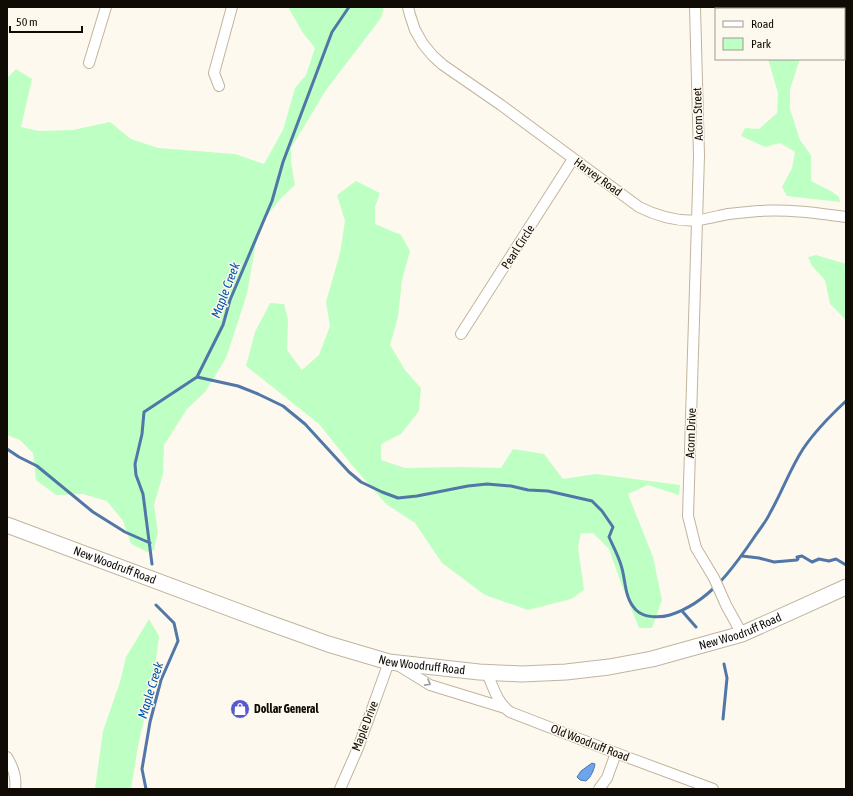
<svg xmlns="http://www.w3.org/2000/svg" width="853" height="796" viewBox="0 0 853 796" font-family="'Asap Condensed',sans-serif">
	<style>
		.green { fill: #beffc3 }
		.water { fill: #6ca5ee; stroke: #5077a8 }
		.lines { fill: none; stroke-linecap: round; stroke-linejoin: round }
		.stream { stroke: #5077a8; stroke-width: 3 }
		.street-casing { stroke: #c1b49e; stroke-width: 12 }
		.secondary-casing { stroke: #c1b49e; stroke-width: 17 }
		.street { stroke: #fff; stroke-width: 10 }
		.secondary { stroke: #fff; stroke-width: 15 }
		.oneway { stroke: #9f9d9b }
		.labels { text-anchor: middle; stroke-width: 3; stroke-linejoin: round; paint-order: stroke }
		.street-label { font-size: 12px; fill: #100b05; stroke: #fef9ef }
		.poi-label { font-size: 12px; font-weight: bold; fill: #100b05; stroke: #fef9ef; text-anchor: start }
		.water-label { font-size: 13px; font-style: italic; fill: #05a; stroke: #fef9ef }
	</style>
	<rect width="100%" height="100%" fill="#fef9ef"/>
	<path class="green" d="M288,7H384L381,18L326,90L291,148V162L295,185L281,198L259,226L247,294L226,358L205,392L187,409L164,445L163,474L154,505L158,532L154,550L147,552L131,544L123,521L107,501L83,494L56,495L36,480L33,453L20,440L7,435V78L16,69L32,79L21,127L39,131L73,130L110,122L131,139L158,148L235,154L264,164L283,130L295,88L306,75L315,48L303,33Z
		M784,7H825L826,9H783Z
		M768,59H800L790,89V109L800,140L811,155V181L831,191L839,197L840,202L787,196L782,187L792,168L795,152L780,143L765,147L741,136L745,128L759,129L777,113L778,93Z
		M356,181L380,193L375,207V224L401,235L410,251L402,280L398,317L390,345L405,370L421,388L419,411L401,434L381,444V460L405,468L461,467L501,468L513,449L544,454L563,479L596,474L680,485L679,495L648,485L628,494L653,557L662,600L652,628H639L621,583L609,549L593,533H581L578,547L584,590L571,599L528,610L485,595L442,563L415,523L386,504L351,464L319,424L246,366L255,332L270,303L284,304L288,320L287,350L302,370L319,355L330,326L326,302L340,253L345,221L337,195Z
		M816,255L846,264V320L830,304L825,280L812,266L808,257Z
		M149,619L159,636L154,676L138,746L131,789H95L103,731L120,682L126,657Z"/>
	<path class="water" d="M592,763L595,764C594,770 591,777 586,781L580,780L577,777L581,771Z"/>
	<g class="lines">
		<path class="stream" d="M197,377L238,386L258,394L283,406L305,424L349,472L361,482L382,492L398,498L417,496L468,486L487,484L511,486L528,490L548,491L592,501L602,511L613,527L609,537C613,546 618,555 621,565C626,580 624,598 636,610C644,618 660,618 670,615C708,603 732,570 753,539C759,530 766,522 770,513C782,492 790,469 803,449C815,431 831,415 846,401
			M7,449L19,457L37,466L93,512L125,532L150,543
			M742,556L759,558L774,562L797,560L798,559L797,557L802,556L812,562L819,559L829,561L836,559L846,565
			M152,564L143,494L136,475L135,464L142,434L144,412L197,377L223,325L230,300L272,201L283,162L332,32L349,7
			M682,611L696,627
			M723,719L727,678L724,664
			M146,789L142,769L150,722L161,680L178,641L174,623L156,605"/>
		<g class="street-casing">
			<path id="street" d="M408,7L410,15L415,30L423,44L433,56L443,65L501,105L639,207C657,216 677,222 698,220C708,219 718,216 728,214C738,213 748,212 758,211C788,209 817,213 846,217
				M695,7L699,156L688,516L696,548L714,578L726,605L742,634
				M89,63L106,7
				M219,86L214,73L232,7
				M461,334L573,159
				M396,664L430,685L505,708
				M487,673C493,686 497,703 510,712L616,753L713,789
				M7,757C13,767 17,777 15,789
				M340,789L358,748L389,662
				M599,789L607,778L616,753"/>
		</g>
		<g class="secondary-casing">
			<g id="secondary">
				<path id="s1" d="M7,525L261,620L328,644L389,662L479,672L522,674L566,672L609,667L652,659L742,634L846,587"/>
			</g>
		</g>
		<use href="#street" class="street"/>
		<use href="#secondary" class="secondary"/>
	</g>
	<defs><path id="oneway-chevron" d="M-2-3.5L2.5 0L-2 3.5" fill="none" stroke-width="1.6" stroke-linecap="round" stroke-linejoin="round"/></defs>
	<use class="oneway" href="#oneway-chevron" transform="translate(428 683) rotate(28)"/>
	<defs>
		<g id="shop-disc" transform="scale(1)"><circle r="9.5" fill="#5459d0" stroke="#fef9ef"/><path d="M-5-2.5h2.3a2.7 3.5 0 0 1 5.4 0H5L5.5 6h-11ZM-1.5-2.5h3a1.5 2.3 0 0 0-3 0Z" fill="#fff"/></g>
	</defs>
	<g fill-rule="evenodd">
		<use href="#shop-disc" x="240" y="709"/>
	</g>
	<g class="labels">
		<g class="street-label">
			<text transform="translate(698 114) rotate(-92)" y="4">Acorn Street</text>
			<text transform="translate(598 177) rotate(36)" y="4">Harvey Road</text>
			<text transform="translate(518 247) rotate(-57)" y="4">Pearl Circle</text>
			<text transform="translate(691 433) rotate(-88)" y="4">Acorn Drive</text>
			<text dy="4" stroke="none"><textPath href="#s1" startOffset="115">New Woodruff Road</textPath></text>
			<text dy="4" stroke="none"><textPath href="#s1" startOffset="763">New Woodruff Road</textPath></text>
			<text dy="4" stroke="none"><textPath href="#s1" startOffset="439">New Woodruff Road</textPath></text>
			<text transform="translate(365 726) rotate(-69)" y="4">Maple Drive</text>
			<text transform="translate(590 743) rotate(21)" y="4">Old Woodruff Road</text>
		</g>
		<g class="poi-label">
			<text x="254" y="713">Dollar General</text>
		</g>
		<g class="water-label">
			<text transform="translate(225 290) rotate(-69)" y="5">Maple Creek</text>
			<text transform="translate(150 690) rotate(-73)" y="5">Maple Creek</text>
		</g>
	</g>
	<rect width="853" height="796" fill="none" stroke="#100b05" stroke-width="16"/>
	<rect x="715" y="8" width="130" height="52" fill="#fef9ef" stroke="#9f9a91"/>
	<rect x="723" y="21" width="20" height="6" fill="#ffffff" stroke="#9f9a91"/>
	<text x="751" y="28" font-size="12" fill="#100b05">Road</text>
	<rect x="723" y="38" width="20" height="12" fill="#beffc3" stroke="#9f9a91"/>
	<text x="751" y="48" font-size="12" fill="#100b05">Park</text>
	<path d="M10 26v6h72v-6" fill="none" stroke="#100b05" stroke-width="2"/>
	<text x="16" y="26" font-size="12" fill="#100b05" stroke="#fef9ef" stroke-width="3" paint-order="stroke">50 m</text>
</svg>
